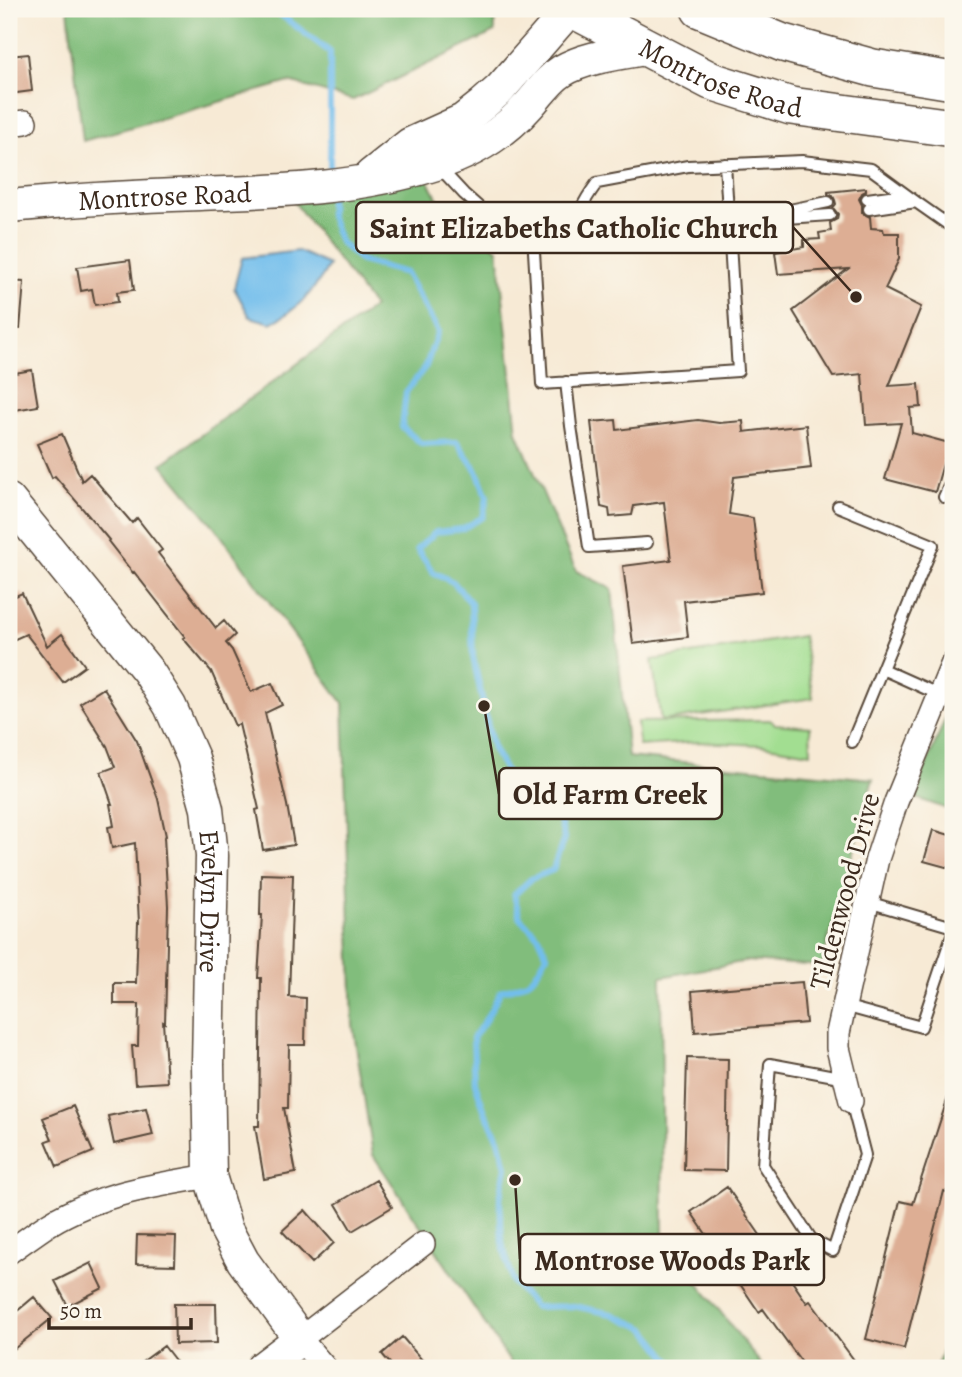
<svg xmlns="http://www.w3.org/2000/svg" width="962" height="1377" viewBox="0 0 962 1377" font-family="Alegreya,serif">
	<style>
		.green { fill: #a2de91; stroke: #6e8458; stroke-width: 2 }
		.forest { fill: #81bd7b; stroke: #5e744c; stroke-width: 2 }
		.water { fill: #72beec; stroke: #567485; stroke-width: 2 }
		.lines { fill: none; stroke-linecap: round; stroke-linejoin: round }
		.stream { stroke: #72beec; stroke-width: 6 }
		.building { fill: #ddae94 }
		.lane-casing { stroke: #574739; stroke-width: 14 }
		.street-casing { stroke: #574739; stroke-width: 26 }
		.secondary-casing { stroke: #574739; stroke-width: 35 }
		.primary-casing { stroke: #574739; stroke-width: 40 }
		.lane { stroke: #fff; stroke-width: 10 }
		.street { stroke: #fff; stroke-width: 23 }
		.secondary { stroke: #fff; stroke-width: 32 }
		.primary { stroke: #fff; stroke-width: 37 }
		.labels { text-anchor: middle; stroke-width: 6; stroke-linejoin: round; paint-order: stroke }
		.street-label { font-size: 28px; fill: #3b2a1e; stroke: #fbf7ec }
		.leader { fill: none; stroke: #3b2a1e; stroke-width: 2.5 }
		.callout-dot { fill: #3b2a1e; stroke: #fbf7ec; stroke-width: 2.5 }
		.callout { fill: #fbf7ec; stroke: #3b2a1e; stroke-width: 2.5 }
		.callout-label { font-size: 30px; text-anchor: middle; font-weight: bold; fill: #3b2a1e }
	</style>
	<rect width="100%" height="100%" fill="#fbf7ec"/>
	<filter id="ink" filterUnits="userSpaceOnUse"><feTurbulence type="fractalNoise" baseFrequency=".0143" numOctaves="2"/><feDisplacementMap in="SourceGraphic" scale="14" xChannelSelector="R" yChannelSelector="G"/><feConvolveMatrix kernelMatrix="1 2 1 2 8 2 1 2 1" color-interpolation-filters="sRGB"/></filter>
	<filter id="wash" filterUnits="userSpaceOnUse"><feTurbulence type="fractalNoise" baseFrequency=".00686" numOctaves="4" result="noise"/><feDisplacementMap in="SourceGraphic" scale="28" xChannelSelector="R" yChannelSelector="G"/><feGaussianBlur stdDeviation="1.57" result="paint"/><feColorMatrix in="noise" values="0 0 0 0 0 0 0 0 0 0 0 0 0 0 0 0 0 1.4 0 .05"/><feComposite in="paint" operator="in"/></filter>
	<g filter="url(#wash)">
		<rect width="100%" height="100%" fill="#f7ead5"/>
		<path class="green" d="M803,636L813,698L661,721L652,660Z
			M770,720L775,724L810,727L811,753L761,745L698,742L639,746L637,722Z"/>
		<path class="forest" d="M68,9H494L495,32L353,100L289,82L83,141Z
			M420,165L445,213L498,249L517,432L576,571L612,589L628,757L873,779L821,966L747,961L661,977L663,1238L764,1368H514L373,1155L353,1026L343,703L214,526L162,464L374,307L285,190Z
			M953,700V811L913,797Z
			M953,1321V1368H936Z"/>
		<path class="water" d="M298,251L329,265C315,290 297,311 271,323L250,317L234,288L242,258Z"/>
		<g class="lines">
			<path class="stream" d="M278,9L277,12L330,52V176
				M330,194V216L340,242L361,261L406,273L438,331L426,366L406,392L402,427L422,444L457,442L477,471L487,497L483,517L462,529L436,532L417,549L433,572L453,582L471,603L473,657L493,749L513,785L530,786L546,798L558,813L564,838L553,870L531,879L514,895L520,918L539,937L547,955C532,983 530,983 501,991L486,1019L473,1038L475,1083L485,1112L499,1139L506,1167L500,1198L502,1242L513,1282L535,1307L574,1306L612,1314L646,1329L676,1368"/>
		</g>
		<g id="blocks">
			<path class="building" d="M28,54L32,91L9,94V56Z
				M866,188V191L862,193L859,199L862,205V213L870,217L871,228L883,229L884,233H899V259L885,289L921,307L889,386L919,384L921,407L910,408L912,433L949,443L935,492L885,479L901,423L866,425L862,374L833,377L793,311L848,269L778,274L775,252L804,247V240L820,239L819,233L831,231L830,223L837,219L838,214L833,208L836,204L835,200L833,196L828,194V192Z
				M130,260L134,290L117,292L118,302L95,305L92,289L81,291L77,267Z
				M9,281L24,282L20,329L9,328Z
				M32,370L38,406L9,411V374Z
				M616,420L617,430L698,420L719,423L743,421L744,432L806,425L811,468L734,477L729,514L753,518L762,592L684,601L688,637L633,644L623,566L671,560L664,502L634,506L632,515L610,517L609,509L601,507L591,422Z
				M62,434L82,481L90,474L132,523L137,518L162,550L158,553L216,628L224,621L235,635L226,643L232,650L251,692L272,683L282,705L265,713L287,805L294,845L263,850L256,810L259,809L239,724L235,726L211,671L183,638L185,637L134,572L133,573L108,541L109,540L55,476L52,478L37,444Z
				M22,593L47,646L62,634L85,666L63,682L26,634L13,640L9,632V599Z
				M104,688L137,741L158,799L166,836L164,837L168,906L165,1023L163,1022L167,1082L135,1084L132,1046H138L139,1004H114V983H136L138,923H139L135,843L112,848L108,827L114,826L110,804H112L101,772L115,767L107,746L80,703Z
				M933,830L953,836V869L924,861Z
				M261,874L293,875L289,997L306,998L305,1045H289L288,1108H284L296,1173L264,1179L255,1126H259L261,978H258L262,915H260Z
				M802,982L806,1023L695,1032L692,991Z
				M687,1058L728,1059L726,1171L684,1170Z
				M950,1091H953V1194L944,1191L904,1349L866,1339L900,1201L913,1204Z
				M73,1106L93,1152L57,1167L46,1141L52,1139L43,1118Z
				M146,1108L153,1135L114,1144L108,1116Z
				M376,1180L392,1207L352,1231L336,1204Z
				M727,1187L807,1303L810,1301L860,1368H806L763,1309L759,1312L691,1212Z
				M305,1210L334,1243L312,1263L282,1231Z
				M137,1235L176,1236L175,1265L136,1264Z
				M91,1263L103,1288L68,1306L55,1281Z
				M34,1297L52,1318L9,1353V1318Z
				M174,1304H216L217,1343L175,1344Z
				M402,1337L429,1368H394L382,1354Z
				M164,1346L181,1368H134Z"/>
		</g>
	</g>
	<g filter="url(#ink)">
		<use href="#blocks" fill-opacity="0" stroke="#574739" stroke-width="2"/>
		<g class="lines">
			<g class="lane-casing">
				<path id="lane" d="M438,166L464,194L500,226L542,238L577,237L728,222L830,215
					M867,199L904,194
					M869,209L916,202
					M775,213L828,202
					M533,235L542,384L738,371L725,164
					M577,237C579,210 581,205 597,183L688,166L802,161L871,169L916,202L953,228
					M566,382L571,426L589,547L647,543
					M944,497L953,478
					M838,506L933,545L852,742
					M882,669L940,695
					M868,902L953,927
					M844,1006L921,1027L953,932
					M845,1078L770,1064L763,1165L812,1240L833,1251L865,1155L851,1101"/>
			</g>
			<g class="street-casing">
				<path id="street" d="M9,124L25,122
					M851,1101L838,1048V1033L877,859L896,802L953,663
					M9,1252C22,1243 35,1233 49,1224C98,1194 155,1185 210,1176
					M325,1368L300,1339L423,1244"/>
			</g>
			<g class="secondary-casing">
				<g id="secondary">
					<path d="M371,175L410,144L463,120L482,105L500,89L570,9"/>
					<path id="s1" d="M9,206C72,200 136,196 200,194C279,191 360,189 436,164C472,153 504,133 529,105C540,93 549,79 562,71C587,56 621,54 649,48"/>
					<path id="s2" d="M9,500L148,671L170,706L193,758L207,809L212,856L208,1065L210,1176L226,1229L243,1261L300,1339L262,1368"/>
				</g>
			</g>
			<g class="primary-casing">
				<g id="primary">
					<path id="s3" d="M573,9L711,81L791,106L953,128"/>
					<path d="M700,9L783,43L873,68L953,81"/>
				</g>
			</g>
			<use href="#lane" class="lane"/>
			<use href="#street" class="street"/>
			<use href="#secondary" class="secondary"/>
			<use href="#primary" class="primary"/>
		</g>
	</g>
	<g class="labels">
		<g class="street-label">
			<text dy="10" stroke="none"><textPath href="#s3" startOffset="164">Montrose Road</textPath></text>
			<text dy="10" stroke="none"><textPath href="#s1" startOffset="156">Montrose Road</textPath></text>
			<text transform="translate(844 891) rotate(-75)" y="10">Tildenwood Drive</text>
			<text dy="10" stroke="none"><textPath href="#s2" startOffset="464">Evelyn Drive</textPath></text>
		</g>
	</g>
	<path class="leader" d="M856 297L793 227M484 706L499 794M515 1180L520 1259"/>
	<g class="callout-dot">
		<circle cx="856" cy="297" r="7"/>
		<circle cx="484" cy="706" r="7"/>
		<circle cx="515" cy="1180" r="7"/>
	</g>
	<g class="callout">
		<rect x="356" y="202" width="437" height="51" rx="7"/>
		<rect x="499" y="768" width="223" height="51" rx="7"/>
		<rect x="520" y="1234" width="304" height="51" rx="7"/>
	</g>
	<g class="callout-label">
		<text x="574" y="238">Saint Elizabeths Catholic Church</text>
		<text x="610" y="804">Old Farm Creek</text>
		<text x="672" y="1270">Montrose Woods Park</text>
	</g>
	<rect width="962" height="1377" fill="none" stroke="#fbf7ec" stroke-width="35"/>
	<path d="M49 1318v10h142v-10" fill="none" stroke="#3b2a1e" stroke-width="3.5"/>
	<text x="60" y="1318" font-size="21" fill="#3b2a1e" stroke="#fbf7ec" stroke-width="5" paint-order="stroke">50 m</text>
</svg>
